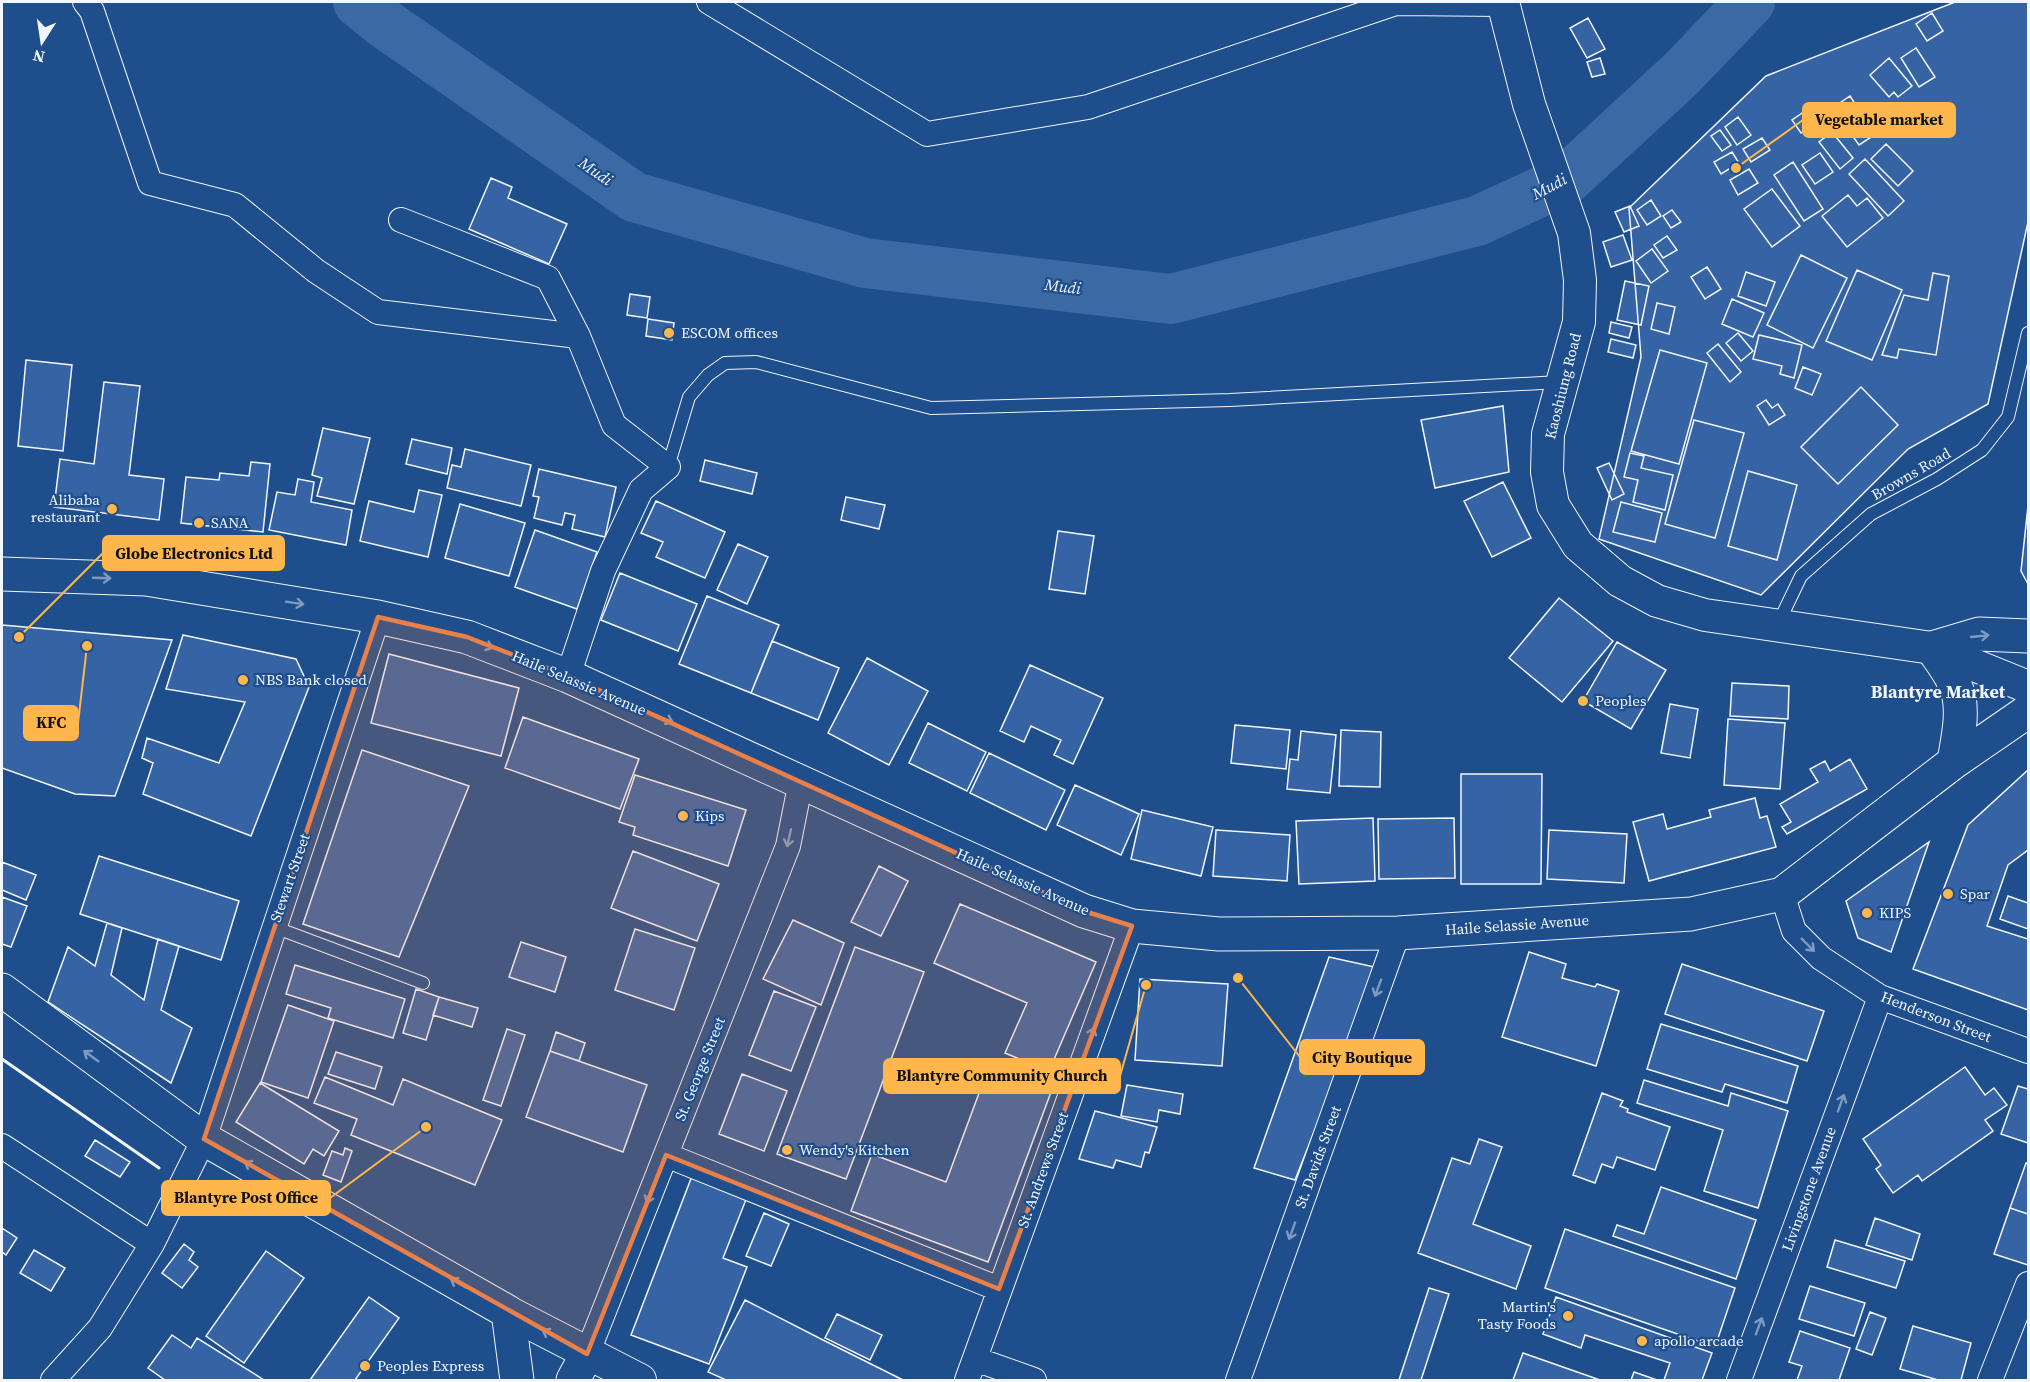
<svg xmlns="http://www.w3.org/2000/svg" width="2030" height="1382" viewBox="0 0 2030 1382" font-family="'Source Serif 4',serif">
	<style>
		.lines { fill: none; stroke-linecap: round; stroke-linejoin: round }
		.river { stroke: #3b69a3; stroke-width: 50 }
		.building { fill: #3563a3; stroke: #f2f6ff; stroke-width: 1.5 }
		.service-casing { stroke: #f2f6ff; stroke-width: 14 }
		.minor-casing { stroke: #f2f6ff; stroke-width: 26 }
		.tertiary-casing { stroke: #f2f6ff; stroke-width: 34 }
		.trunk-casing { stroke: #f2f6ff; stroke-width: 35 }
		.service { stroke: #1f4e8c; stroke-width: 12 }
		.minor { stroke: #1f4e8c; stroke-width: 24 }
		.tertiary { stroke: #1f4e8c; stroke-width: 32 }
		.trunk { stroke: #1f4e8c; stroke-width: 33 }
		.wall { stroke: #f2f6ff; stroke-width: 3 }
		.oneway { stroke: #7e9ac0 }
		.marked { fill: #ea8049; fill-opacity: 0.2; stroke: #ea8049; stroke-width: 4.5; stroke-linejoin: round }
		.poi-dot { fill: #ffb74d; stroke: #1f4e8c; stroke-width: 2 }
		.labels { text-anchor: middle; stroke-width: 4.5; stroke-linejoin: round; paint-order: stroke }
		.poi-label { font-size: 15px; fill: #f2f6ff; stroke: #1f4e8c; text-anchor: start }
		.street-label { font-size: 15px; fill: #f2f6ff; stroke: #1f4e8c }
		.water-label { font-size: 16px; font-style: italic; fill: #f2f6ff; stroke: #1f4e8c }
		.quarter-label { font-size: 18px; font-weight: bold; fill: #f2f6ff; stroke: #1f4e8c }
		.leader { fill: none; stroke: #ffb74d; stroke-width: 2 }
		.callout-dot { fill: #ffb74d; stroke: #1f4e8c; stroke-width: 2 }
		.callout { fill: #ffb74d; stroke: #ffb74d; stroke-width: 2 }
		.callout-label { font-size: 16px; text-anchor: middle; font-weight: bold; fill: #111 }
	</style>
	<rect width="100%" height="100%" fill="#1f4e8c"/>
	<g class="lines">
		<path class="river" d="M358,2L385,24L634,197L865,263L1171,299L1477,221L1566,180L1681,74L1750,2"/>
	</g>
	<path class="building" d="M1955,2H2028V222L1988,404L1908,449L1761,595L1599,539L1641,357L1629,208L1766,76Z
		M1932,13L1943,31L1927,41L1916,24Z
		M1588,18L1605,49L1587,58L1570,28Z
		M1916,48L1935,77L1919,87L1901,58Z
		M1600,58L1605,74L1592,77L1587,62Z
		M1889,58L1912,86L1898,97L1894,92L1889,97L1870,75Z
		M1850,96L1859,110L1839,123L1831,109Z
		M1814,105L1829,125L1818,133L1812,125L1801,133L1792,120Z
		M1888,107L1903,125L1888,137L1873,119Z
		M1861,113L1876,134L1859,145L1844,124Z
		M1738,117L1751,135L1737,145L1725,127Z
		M1720,130L1731,145L1722,151L1711,136Z
		M1832,132L1853,158L1840,169L1819,142Z
		M1762,138L1770,150L1751,162L1743,149Z
		M1886,144L1913,171L1898,186L1871,159Z
		M1732,152L1739,163L1721,174L1714,162Z
		M1820,153L1833,172L1815,184L1802,165Z
		M1865,159L1904,201L1888,216L1849,174Z
		M1793,162L1823,209L1804,221L1774,175Z
		M1749,169L1758,183L1738,195L1730,180Z
		M491,178L512,187L508,198L567,224L549,264L469,229Z
		M1772,189L1800,226L1772,247L1744,209Z
		M1848,195L1857,206L1867,198L1883,218L1847,247L1822,216Z
		M1651,200L1661,216L1647,225L1637,210Z
		M1630,206L1639,226L1624,232L1615,212Z
		M1672,210L1681,222L1671,228L1663,216Z
		M1623,235L1632,260L1611,267L1603,242Z
		M1667,236L1677,250L1663,258L1654,245Z
		M1652,249L1668,271L1651,283L1636,261Z
		M1801,255L1847,278L1813,348L1767,325Z
		M1707,267L1721,289L1705,299L1691,277Z
		M1857,270L1902,290L1872,360L1826,341Z
		M1746,272L1775,282L1766,306L1738,296Z
		M1933,273L1949,276L1936,355L1899,349L1897,358L1882,355L1904,295L1928,300Z
		M1625,281L1649,286L1641,325L1617,320Z
		M630,294L650,297L647,318L627,315Z
		M1732,299L1764,313L1753,337L1722,324Z
		M1657,303L1675,307L1669,334L1651,329Z
		M648,319L674,323L672,340L646,336Z
		M1611,322L1632,327L1629,338L1609,333Z
		M1738,333L1753,351L1741,361L1726,343Z
		M1759,335L1802,345L1794,378L1780,374L1782,366L1753,359Z
		M1611,339L1636,345L1633,358L1608,352Z
		M1718,344L1741,372L1730,382L1707,353Z
		M1660,350L1707,363L1679,464L1631,451Z
		M26,360L72,365L63,451L18,446Z
		M1803,367L1821,374L1812,395L1795,388Z
		M104,382L140,386L129,475L164,479L159,520L54,507L60,459L94,464Z
		M1861,387L1898,425L1838,484L1801,447Z
		M1766,400L1772,408L1778,404L1785,415L1769,425L1757,406Z
		M1503,406L1509,472L1435,488L1421,420Z
		M1694,420L1744,433L1715,538L1665,524Z
		M323,428L370,438L354,504L317,496L322,478L312,475Z
		M412,439L452,448L447,474L406,464Z
		M465,449L531,465L521,506L447,488L452,465L461,467Z
		M1630,453L1644,456L1641,468L1673,475L1665,510L1633,502L1638,480L1624,477Z
		M705,460L757,473L752,494L700,481Z
		M251,462L270,464L263,532L181,523L186,477L219,480L220,473L249,476Z
		M1609,463L1624,494L1612,500L1597,468Z
		M539,469L616,487L605,537L572,529L575,515L565,513L562,525L534,518L539,497L533,496Z
		M1748,471L1797,485L1777,560L1728,546Z
		M298,479L314,482L311,502L352,510L346,545L269,530L277,492L295,495Z
		M1503,482L1531,538L1492,557L1464,501Z
		M419,490L442,495L428,557L360,541L369,501L414,512Z
		M846,497L885,505L879,529L841,520Z
		M656,501L725,532L705,578L656,557L663,542L641,533Z
		M1621,502L1662,513L1655,542L1613,532Z
		M460,504L525,523L509,576L445,558Z
		M2028,506V584L2021,571Z
		M535,530L597,552L577,609L515,587Z
		M1058,531L1094,536L1085,594L1049,589Z
		M738,544L768,557L747,604L717,590Z
		M620,573L697,604L678,651L601,620Z
		M707,596L779,625L751,693L679,664Z
		M1559,598L1613,641L1562,702L1509,658Z
		M2,625L172,640L115,796L75,794L2,768Z
		M183,635L296,659L309,687L251,836L143,794L153,763L142,758L147,738L219,763L245,702L166,689Z
		M772,641L839,668L818,720L751,693Z
		M1617,642L1666,670L1631,729L1583,701Z
		M389,654L519,688L501,756L371,723Z
		M867,658L928,691L889,765L828,733Z
		M1030,665L1103,698L1073,764L1054,755L1061,740L1031,726L1024,742L1000,731Z
		M1732,683L1789,686L1788,719L1730,716Z
		M1670,704L1698,709L1690,758L1661,753Z
		M523,717L639,759L620,809L505,768Z
		M1728,719L1785,723L1780,789L1724,785Z
		M928,723L986,752L967,791L909,763Z
		M1235,725L1290,730L1286,769L1231,763Z
		M1341,730L1381,732L1380,787L1339,786Z
		M1301,731L1336,735L1330,793L1287,789L1290,759L1298,760Z
		M362,750L469,786L399,957L303,924Z
		M989,753L1065,790L1046,830L970,793Z
		M1850,759L1867,789L1787,834L1782,827L1791,822L1780,804L1818,782L1810,769L1825,761L1830,771Z
		M2028,770V850L2008,865L1987,926L2028,939V1010L1913,969L1968,825Z
		M1461,774H1542L1541,884H1461Z
		M635,775L746,810L728,866L633,835L635,827L619,822Z
		M1075,785L1139,814L1121,855L1057,825Z
		M1755,798L1760,818L1767,816L1776,847L1649,881L1633,822L1663,814L1667,829L1711,817L1709,810Z
		M1142,810L1213,827L1201,876L1131,859Z
		M1373,818L1375,881L1299,884L1296,821Z
		M1454,818L1455,878L1379,879L1378,819Z
		M1216,830L1290,835L1287,881L1213,876Z
		M1549,830L1627,834L1624,883L1547,879Z
		M1929,842L1891,952L1858,938L1846,901Z
		M633,851L719,884L697,941L611,908Z
		M99,856L239,901L221,960L80,914Z
		M2,862L36,875L26,900L2,890Z
		M879,866L908,881L881,936L851,922Z
		M2008,896L2028,903V929L2000,919Z
		M2,897L27,906L11,947L2,944Z
		M960,904L1096,962L1049,1071L1005,1053L1027,1003L934,963Z
		M793,920L844,943L821,1005L763,979Z
		M107,923L122,928L111,975L144,1000L158,939L179,946L161,1010L192,1028L171,1083L48,1002L68,947L95,966Z
		M635,929L695,948L674,1010L615,990Z
		M521,942L566,957L555,992L509,977Z
		M855,947L924,972L846,1179L777,1154Z
		M1529,952L1566,964L1562,978L1595,987L1597,984L1619,991L1596,1066L1502,1037Z
		M1329,957L1379,968L1295,1180L1254,1168Z
		M1682,964L1824,1011L1807,1061L1665,1014Z
		M295,965L405,999L393,1038L328,1018L331,1008L286,994Z
		M1140,979L1228,984L1222,1066L1135,1060Z
		M416,989L439,997L426,1040L403,1033Z
		M774,991L816,1007L791,1071L749,1055Z
		M439,997L478,1008L472,1027L433,1015Z
		M288,1005L334,1021L308,1098L261,1082Z
		M1661,1024L1798,1066L1787,1103L1725,1084L1722,1092L1647,1069Z
		M507,1029L525,1035L501,1106L483,1100Z
		M556,1032L585,1043L579,1061L550,1051Z
		M550,1051L647,1085L623,1152L526,1117Z
		M336,1052L382,1067L375,1089L328,1074Z
		M991,1061L1054,1084L988,1262L851,1211L872,1154L946,1182Z
		M1965,1067L1985,1095L1994,1088L2007,1105L1985,1120L1993,1131L1922,1181L1918,1175L1893,1193L1876,1169L1881,1165L1863,1139Z
		M742,1074L787,1091L764,1151L719,1134Z
		M325,1077L393,1105L403,1079L502,1120L475,1185L351,1135L357,1119L314,1103Z
		M1644,1080L1728,1106L1731,1093L1788,1111L1758,1208L1704,1191L1723,1130L1637,1103Z
		M260,1083L339,1131L324,1156L313,1149L304,1164L236,1122Z
		M1127,1085L1183,1094L1180,1114L1159,1110L1157,1122L1121,1116Z
		M2018,1086L2028,1089V1143L2001,1134Z
		M1602,1093L1623,1101L1620,1106L1628,1109L1627,1112L1670,1127L1655,1170L1617,1157L1613,1168L1602,1164L1595,1183L1573,1175Z
		M1095,1111L1157,1127L1149,1153L1145,1152L1141,1167L1116,1160L1113,1168L1079,1159Z
		M1479,1139L1502,1147L1473,1224L1531,1246L1516,1289L1418,1253L1452,1158L1470,1164Z
		M95,1140L130,1162L120,1177L85,1156Z
		M345,1148L352,1151L341,1182L323,1175L332,1151L343,1155Z
		M2026,1163L2028,1164V1214L2010,1208Z
		M692,1176L747,1197L723,1258L747,1267L709,1364L631,1335Z
		M1661,1187L1756,1220L1736,1279L1613,1236L1617,1225L1644,1234Z
		M2010,1208L2028,1214V1265L1994,1254Z
		M764,1213L789,1224L771,1266L746,1256Z
		M1875,1218L1920,1234L1912,1260L1866,1245Z
		M2,1228L17,1238L6,1255L2,1252Z
		M1565,1229L1735,1288L1715,1347L1545,1288Z
		M1835,1240L1905,1261L1896,1288L1827,1267Z
		M184,1244L194,1252L189,1260L198,1267L182,1288L162,1273Z
		M34,1250L65,1268L51,1291L20,1273Z
		M266,1251L304,1278L244,1363L206,1336Z
		M1810,1286L1865,1303L1854,1336L1799,1319Z
		M1429,1288L1449,1294L1421,1380H1399Z
		M369,1297L399,1318L355,1380H310Z
		M1556,1297L1712,1353L1702,1380H1664L1670,1363L1585,1335L1581,1348L1543,1334Z
		M745,1300L823,1340L903,1380H726L708,1372Z
		M1870,1312L1886,1318L1872,1355L1856,1349Z
		M837,1314L882,1335L870,1360L825,1338Z
		M1913,1326L1971,1343L1961,1380H1938L1900,1369Z
		M1800,1331L1850,1348L1839,1380H1797L1802,1366L1789,1362Z
		M172,1335L191,1348L197,1338L264,1380H165L148,1368Z
		M1523,1353L1600,1380H1513Z
		M1634,1372L1657,1380H1631Z"/>
	<g class="lines">
		<g class="service-casing">
			<path id="service" d="M668,467L689,397L708,375L725,363L756,362L931,408L1230,400L1560,382
				M1778,624L1801,576L1871,514L1937,479L1982,450L2008,417L2028,333
				M274,927L423,983"/>
		</g>
		<g class="minor-casing">
			<path id="minor" d="M85,2L92,11L150,183L235,205L316,271L378,312L578,336
				M709,2L927,134L1088,107L1396,3L1503,4
				M401,220L548,278L578,336L614,425L668,467L641,490L603,571L568,676
				M1782,894L1794,931L1821,958L1880,997L2028,1051
				M2,1146L152,1244
				M666,1155L999,1289
				M587,1354L788,846L801,781
				M975,1359L1034,1380
				M53,1380L100,1328L152,1244L204,1139L378,617
				M967,1380L1132,926
				M1238,1380L1398,933
				M1739,1380L1880,997
				M1990,1380L2028,1284"/>
		</g>
		<g class="tertiary-casing">
			<path id="tertiary" d="M1503,2L1529,104L1574,233L1580,280L1579,322L1548,434L1547,472L1553,505L1578,545L1620,581L1657,601L1705,615L1932,648L2028,687
				M508,1312L640,1380"/>
		</g>
		<g class="trunk-casing">
			<path id="trunk" d="M2,574L146,579L378,617L467,637L568,676L1084,911L1132,926L1219,934L1398,933L1691,914L1782,894L1954,762L2028,711
				M1954,762C1957,742 1963,718 1959,697C1955,679 1942,663 1932,648L1979,634L2028,636
				M2,990L204,1139L508,1312L517,1380
				M573,1380L587,1354"/>
		</g>
		<use href="#service" class="service"/>
		<use href="#minor" class="minor"/>
		<use href="#tertiary" class="tertiary"/>
		<use href="#trunk" class="trunk"/>
		<path class="wall" d="M2,1059L159,1168"/>
	</g>
	<defs><path id="oneway-shaft" d="M-6 0H5M1.5-3L5.5 0L1.5 3" fill="none" stroke-width="1.6" stroke-linecap="round" stroke-linejoin="round" transform="scale(1.5)"/></defs>
	<g class="oneway">
		<use href="#oneway-shaft" transform="translate(102 578) rotate(2)"/>
		<use href="#oneway-shaft" transform="translate(295 603) rotate(9)"/>
		<use href="#oneway-shaft" transform="translate(1980 636) rotate(-6)"/>
		<use href="#oneway-shaft" transform="translate(485 645) rotate(21)"/>
		<use href="#oneway-shaft" transform="translate(665 719) rotate(24)"/>
		<use href="#oneway-shaft" transform="translate(789 838) rotate(103)"/>
		<use href="#oneway-shaft" transform="translate(1808 945) rotate(45)"/>
		<use href="#oneway-shaft" transform="translate(1378 988) rotate(110)"/>
		<use href="#oneway-shaft" transform="translate(1091 1036) rotate(-70)"/>
		<use href="#oneway-shaft" transform="translate(91 1056) rotate(-144)"/>
		<use href="#oneway-shaft" transform="translate(1841 1103) rotate(-70)"/>
		<use href="#oneway-shaft" transform="translate(252 1166) rotate(-150)"/>
		<use href="#oneway-shaft" transform="translate(650 1195) rotate(112)"/>
		<use href="#oneway-shaft" transform="translate(1292 1231) rotate(110)"/>
		<use href="#oneway-shaft" transform="translate(458 1283) rotate(-150)"/>
		<use href="#oneway-shaft" transform="translate(1759 1326) rotate(-70)"/>
		<use href="#oneway-shaft" transform="translate(550 1334) rotate(-152)"/>
	</g>
	<path class="marked" d="M378,617L467,637L568,676L1084,911L1132,926L999,1289L666,1155L587,1354L204,1139Z"/>
	<g class="poi-dot">
		<circle cx="669" cy="333" r="6"/>
		<circle cx="112" cy="509" r="6"/>
		<circle cx="199" cy="523" r="6"/>
		<circle cx="243" cy="680" r="6"/>
		<circle cx="1583" cy="701" r="6"/>
		<circle cx="683" cy="816" r="6"/>
		<circle cx="1948" cy="894" r="6"/>
		<circle cx="1867" cy="913" r="6"/>
		<circle cx="787" cy="1150" r="6"/>
		<circle cx="1568" cy="1316" r="6"/>
		<circle cx="1642" cy="1341" r="6"/>
		<circle cx="365" cy="1366" r="6"/>
	</g>
	<g class="labels">
		<g class="poi-label">
			<text x="681" y="338">ESCOM offices</text>
			<text x="100" y="505" text-anchor="end">Alibaba<tspan x="100" dy="17">restaurant</tspan></text>
			<text x="211" y="528">SANA</text>
			<text x="255" y="685">NBS Bank closed</text>
			<text x="1595" y="706">Peoples</text>
			<text x="695" y="821">Kips</text>
			<text x="1960" y="899">Spar</text>
			<text x="1879" y="918">KIPS</text>
			<text x="799" y="1155">Wendy's Kitchen</text>
			<text x="1556" y="1312" text-anchor="end">Martin's<tspan x="1556" dy="17">Tasty Foods</tspan></text>
			<text x="1654" y="1346">apollo arcade</text>
			<text x="377" y="1371">Peoples Express</text>
		</g>
		<g class="street-label">
			<text transform="translate(1563 386) rotate(-76)" y="5">Kaoshiung Road</text>
			<text transform="translate(1911 474) rotate(-30)" y="5">Browns Road</text>
			<text transform="translate(579 683) rotate(23)" y="5">Haile Selassie Avenue</text>
			<text transform="translate(290 878) rotate(-71)" y="5">Stewart Street</text>
			<text transform="translate(1023 882) rotate(24)" y="5">Haile Selassie Avenue</text>
			<text transform="translate(1517 925) rotate(-4)" y="5">Haile Selassie Avenue</text>
			<text transform="translate(1936 1017) rotate(21)" y="5">Henderson Street</text>
			<text transform="translate(700 1069) rotate(-68)" y="5">St. George Street</text>
			<text transform="translate(1318 1157) rotate(-70)" y="5">St. Davids Street</text>
			<text transform="translate(1043 1170) rotate(-70)" y="5">St. Andrews Street</text>
			<text transform="translate(1809 1189) rotate(-70)" y="5">Livingstone Avenue</text>
		</g>
		<g class="water-label">
			<text transform="translate(596 171) rotate(35)" y="6">Mudi</text>
			<text transform="translate(1549 186) rotate(-28)" y="6">Mudi</text>
			<text transform="translate(1063 286) rotate(7)" y="6">Mudi</text>
		</g>
		<g class="quarter-label">
			<text x="1938" y="698">Blantyre Market</text>
		</g>
	</g>
	<path class="leader" d="M1736 168L1803 120M19 637L103 553M87 646L78 723M1238 978L1300 1057M1146 985L1120 1076M426 1127L330 1198"/>
	<g class="callout-dot">
		<circle cx="1736" cy="168" r="6"/>
		<circle cx="19" cy="637" r="6"/>
		<circle cx="87" cy="646" r="6"/>
		<circle cx="1238" cy="978" r="6"/>
		<circle cx="1146" cy="985" r="6"/>
		<circle cx="426" cy="1127" r="6"/>
	</g>
	<g class="callout">
		<rect x="1803" y="103" width="152" height="34" rx="6"/>
		<rect x="103" y="536" width="181" height="34" rx="6"/>
		<rect x="24" y="706" width="54" height="34" rx="6"/>
		<rect x="1300" y="1040" width="124" height="34" rx="6"/>
		<rect x="884" y="1059" width="236" height="34" rx="6"/>
		<rect x="162" y="1181" width="168" height="34" rx="6"/>
	</g>
	<g class="callout-label">
		<text x="1879" y="125">Vegetable market</text>
		<text x="194" y="559">Globe Electronics Ltd</text>
		<text x="51" y="728">KFC</text>
		<text x="1362" y="1063">City Boutique</text>
		<text x="1002" y="1081">Blantyre Community Church</text>
		<text x="246" y="1203">Blantyre Post Office</text>
	</g>
	<rect width="2030" height="1382" fill="none" stroke="#f2f6ff" stroke-width="6"/>
	<g transform="translate(42 42) rotate(192)" stroke="#1f4e8c" stroke-width="4.5" paint-order="stroke">
	<path d="M0-4.5L10 22L0 15L-10 22Z" fill="#f2f6ff"/>
	<text y="-9" font-size="16" font-weight="bold" text-anchor="middle" fill="#f2f6ff">N</text>
	</g>
</svg>
